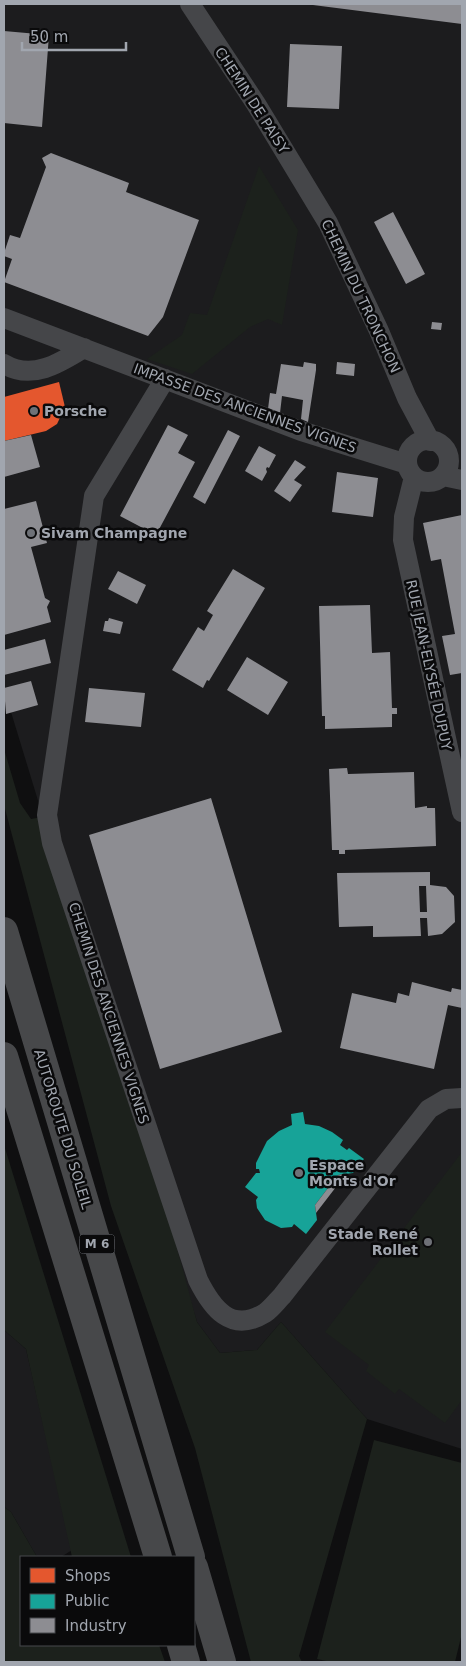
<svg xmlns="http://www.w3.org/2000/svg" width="466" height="1666" viewBox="0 0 466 1666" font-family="'DejaVu Sans',sans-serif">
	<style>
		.built { fill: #1c1c1e }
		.green { fill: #1c211c }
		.shops { fill: #e4572e }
		.public { fill: #17a398 }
		.industry { fill: #8d8d92; fill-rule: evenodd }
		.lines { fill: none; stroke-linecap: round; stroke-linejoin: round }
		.minor { stroke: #454649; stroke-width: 20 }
		.highway { stroke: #47484a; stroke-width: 28 }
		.poi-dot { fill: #6e7177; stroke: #0a0a0b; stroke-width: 2 }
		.labels { text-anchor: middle; stroke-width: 5; stroke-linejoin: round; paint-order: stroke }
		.shield { fill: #0a0a0b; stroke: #74777e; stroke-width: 1 }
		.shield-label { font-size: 12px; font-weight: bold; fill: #a1a6af }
		.street-label { font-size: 14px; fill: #a1a6af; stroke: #0a0a0b }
		.poi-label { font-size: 14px; font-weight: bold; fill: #a1a6af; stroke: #0a0a0b; text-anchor: start }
	</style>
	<rect width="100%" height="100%" fill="#0f0f10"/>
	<path class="built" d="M4,4H462V1449L367,1419L281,1322L257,1350L220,1353L197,1322L4,689Z
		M4,1330L26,1349L72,1550L61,1557H37L11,1512L4,1507Z"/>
	<path class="green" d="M259,166L298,230L282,325L268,319L250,327L192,374L147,359L182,335L190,313L207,315Z
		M4,749L20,803L31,819L42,817L150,1149L197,1322L220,1353L257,1350L281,1322L367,1419L299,1656L302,1662H251L195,1448L111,1206L4,805Z
		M4,1145L131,1557H72L26,1349L4,1330Z
		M462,1152V1400L445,1423L399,1389L395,1394L366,1371L369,1365L325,1332Z
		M374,1440L462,1463V1633L455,1662H331L317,1659Z
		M4,1507L11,1512L37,1557H21V1645H159L165,1662H4Z"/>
	<path class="shops" d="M59,382L65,407L57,424L46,431L4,441V397Z"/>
	<path class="public" d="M303,1112L305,1124L319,1126L332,1132L343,1140L340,1145L347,1150L349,1148L364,1159L353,1173L338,1175L315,1205L317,1220L306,1234L294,1224L292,1227L281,1228L265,1220L257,1208L256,1200L258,1197L245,1187L256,1173H260L259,1169H256V1163L267,1141L279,1131L292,1125L291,1114Z"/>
	<path class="industry" d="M313,4H462V24L313,5Z
		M4,31L49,35L42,127L4,123Z
		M290,44L342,46L339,109L287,107Z
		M51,153L129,183L126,192L199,220L163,317L148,336L4,282L12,259L4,256V253L10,235L20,238L46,167L42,158Z
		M393,212L425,274L406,284L374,222Z
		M432,322L442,323L441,330L431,329Z
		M304,362L316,364V370L308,422L301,419L303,400L282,396L280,413L268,409L270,393L276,394L281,364L303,367Z
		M337,362L355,364L354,376L336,374Z
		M168,425L188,435L178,453L195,462L156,535L120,516Z
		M228,430L240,436L205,504L193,497Z
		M31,435L40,467L4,477V441Z
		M259,446L276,455L269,468L267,467L266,469L267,472L262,481L245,471Z
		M295,460L306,467L294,480L302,485L290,502L274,491Z
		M337,472L378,478L373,517L332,512Z
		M36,501L47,543L31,547L45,598L50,601L47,607L51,622L4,635V509Z
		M462,515V673L450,675L442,636L455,634L441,559L431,561L423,523Z
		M233,569L265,588L209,681L207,680L203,688L172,670L198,627L204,631L213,615L207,611Z
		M118,571L146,585L137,604L108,589Z
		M370,605L372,653L390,652L392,708H397V714H392V727L325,729V716H322L319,606Z
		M109,618L123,622L120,634L103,631L105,621H108Z
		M45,639L51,663L4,675V650Z
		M247,657L288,682L268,715L227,690Z
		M31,681L38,705L6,714L4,688Z
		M89,688L145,693L141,727L85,722Z
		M347,768L348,774L414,772L415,808L427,806V808H435L436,846L345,850V854H339V850H332L329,769Z
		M211,798L282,1032L160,1069L89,835Z
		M430,872V885L446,887L454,896L455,922L442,934L428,936L427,918H420L421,936L373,937V926L339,927L337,873ZM419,886H426L427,912H420Z
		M412,982L451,992L452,988L462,990V1008L448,1005L434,1069L340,1048L352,993L396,1003L398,993L409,996Z
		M346,1174L316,1213L315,1205L338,1175Z"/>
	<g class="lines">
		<path class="minor" d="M190,4L256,104L328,223L379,331L407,398L430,441
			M4,318L301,431L407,464
			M4,364C32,381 60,363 84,348
			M165,379L94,496L47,815L52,843L198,1280C212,1308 231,1334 265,1313C271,1309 277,1301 282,1296L429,1109L446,1099L462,1098
			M407 461a21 21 0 1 1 42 0a21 21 0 1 1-42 0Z
			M443,476L462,480
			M414,477L404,517L403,540L462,812"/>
		<path class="highway" d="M4,931L191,1557
			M4,1056L158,1557
			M194,1567L222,1662
			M181,1645L186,1662"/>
	</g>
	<g class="poi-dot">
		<circle cx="34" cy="411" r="5"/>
		<circle cx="31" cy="533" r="5"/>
		<circle cx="299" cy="1173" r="5"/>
		<circle cx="428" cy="1242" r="5"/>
	</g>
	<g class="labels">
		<rect class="shield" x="79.5" y="1234.5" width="35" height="19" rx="4"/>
		<g class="shield-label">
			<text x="97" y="1248">M 6</text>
		</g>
		<g class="street-label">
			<text transform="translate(252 100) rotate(57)" y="5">CHEMIN DE PAISY</text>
			<text transform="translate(361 296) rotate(65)" y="5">CHEMIN DU TRONCHON</text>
			<text transform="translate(245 408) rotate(20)" y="5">IMPASSE DES ANCIENNES VIGNES</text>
			<text transform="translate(429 665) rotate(78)" y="5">RUE JEAN-ELYSÉE DUPUY</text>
			<text transform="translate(109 1013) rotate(72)" y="5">CHEMIN DES ANCIENNES VIGNES</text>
			<text transform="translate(63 1129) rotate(73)" y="5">AUTOROUTE DU SOLEIL</text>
		</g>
		<g class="poi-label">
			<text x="44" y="416">Porsche</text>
			<text x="41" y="538">Sivam Champagne</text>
			<text x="309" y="1170">Espace<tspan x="309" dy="16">Monts d'Or</tspan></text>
			<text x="418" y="1239" text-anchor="end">Stade René<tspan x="418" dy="16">Rollet</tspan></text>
		</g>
	</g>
	<rect width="466" height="1666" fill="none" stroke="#a1a6af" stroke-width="10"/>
	<rect x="20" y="1556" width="175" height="90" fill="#0a0a0b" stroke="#46484d"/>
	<rect x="30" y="1568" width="25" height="15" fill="#e4572e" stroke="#46484d"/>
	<text x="65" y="1581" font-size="15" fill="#a1a6af">Shops</text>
	<rect x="30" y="1594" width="25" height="15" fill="#17a398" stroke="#46484d"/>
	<text x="65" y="1606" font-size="15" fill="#a1a6af">Public</text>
	<rect x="30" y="1618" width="25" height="15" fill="#8d8d92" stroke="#46484d"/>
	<text x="65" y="1631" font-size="15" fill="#a1a6af">Industry</text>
	<path d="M22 42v8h104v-8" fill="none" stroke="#a1a6af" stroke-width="2.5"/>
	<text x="30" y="42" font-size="15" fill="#a1a6af" stroke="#0a0a0b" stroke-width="4" paint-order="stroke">50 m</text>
</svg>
